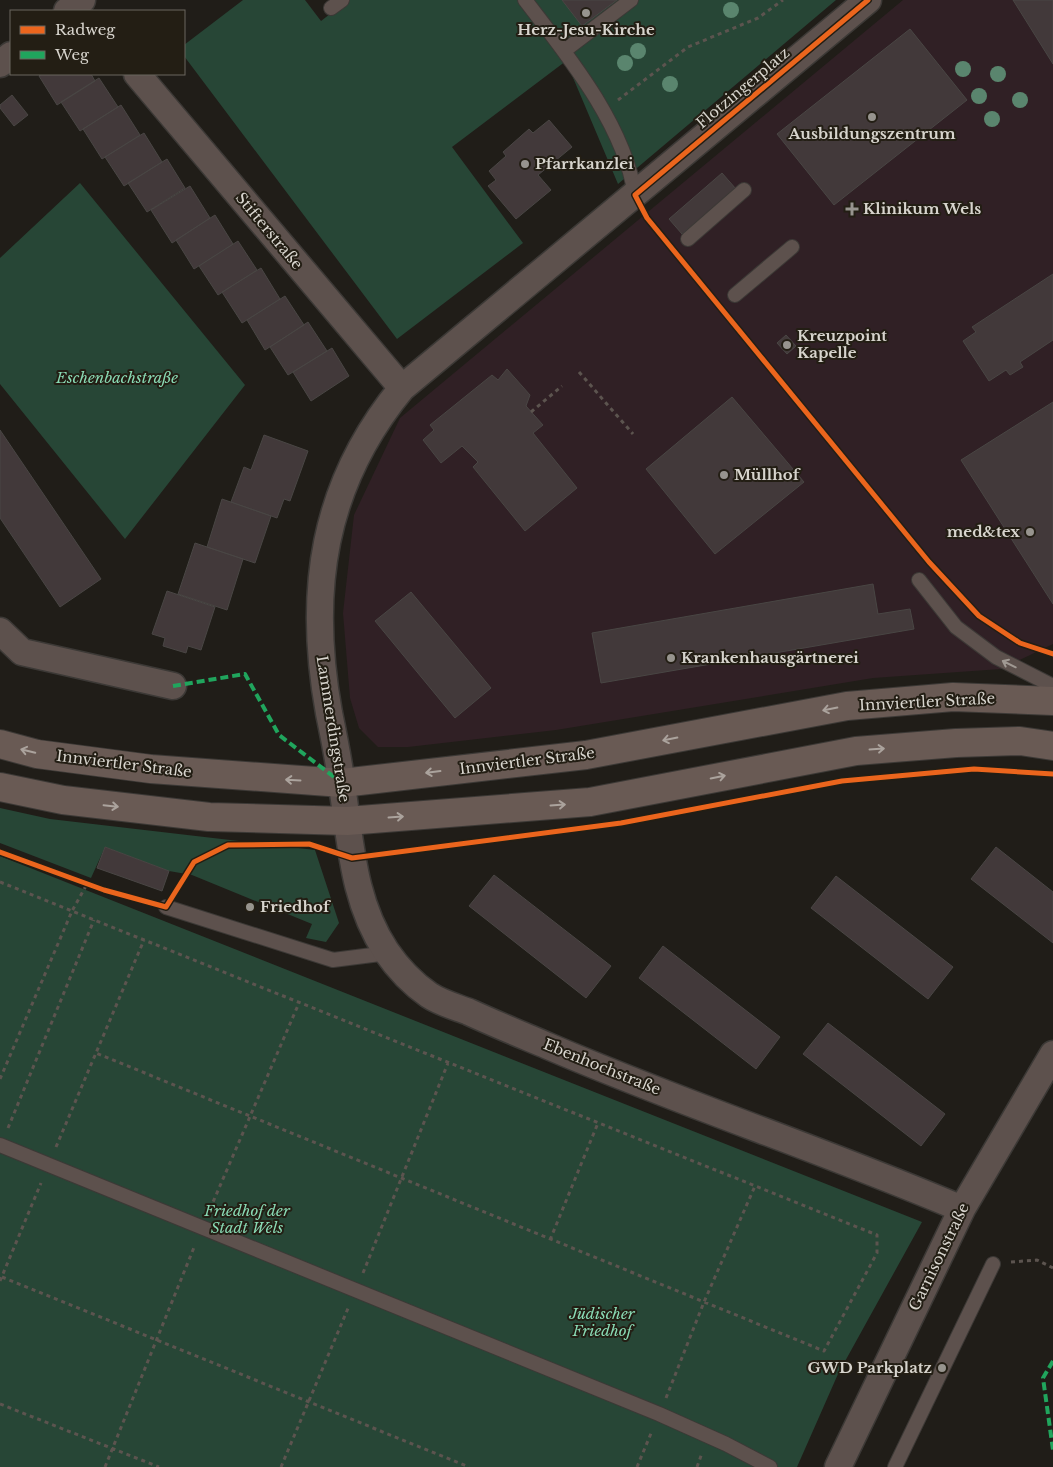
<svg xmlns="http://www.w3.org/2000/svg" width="1053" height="1467" viewBox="0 0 1053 1467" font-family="'Libre Baskerville',serif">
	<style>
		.medical { fill: #302025 }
		.green { fill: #274636 }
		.building { fill: #42393a; stroke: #494644 }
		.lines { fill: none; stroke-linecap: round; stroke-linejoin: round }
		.lane-casing { stroke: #3c3936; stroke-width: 16 }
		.street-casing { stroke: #3c3936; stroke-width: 29 }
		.primary-casing { stroke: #3c3936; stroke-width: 30 }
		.path { stroke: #5c544f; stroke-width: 3; stroke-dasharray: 4 4; stroke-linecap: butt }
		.lane { stroke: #5d514d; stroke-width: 14 }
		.street { stroke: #5d514d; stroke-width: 26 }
		.primary { stroke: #695a54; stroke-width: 28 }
		.quiet { stroke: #20a55d; stroke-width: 4; stroke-dasharray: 8 4; stroke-linecap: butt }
		.cycleway-casing { stroke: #231e14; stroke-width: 8 }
		.cycleway { stroke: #eb651d; stroke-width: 5 }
		.tree { fill: #5a856e }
		.oneway { stroke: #a09993 }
		.oneway2 { stroke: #aba39d }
		.poi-dot { fill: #97948e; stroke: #231e14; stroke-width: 2 }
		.labels { text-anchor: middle; stroke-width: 4; stroke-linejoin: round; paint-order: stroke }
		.poi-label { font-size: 15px; font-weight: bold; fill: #d7d4cd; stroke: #231e14; text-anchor: start }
		.street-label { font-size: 15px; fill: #d7d4cd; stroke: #231e14 }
		.park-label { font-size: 15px; font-style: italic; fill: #89dab4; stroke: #231e14 }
	</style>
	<rect width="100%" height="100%" fill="#201d18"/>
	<path class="medical" d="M903,0H1053V644L1001,669L873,678L556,730L408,747H378L359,728L350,698L343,613L354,515L400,418Z"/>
	<path class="green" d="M243,0H305L321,21L348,0H836L618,184L566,61L452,147L523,243L397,339L184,56V45Z
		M80,183L245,385L125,539L0,384V258Z
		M0,808L50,819L315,850L339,923L326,942L306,938L312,924L192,875L169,871L105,847L91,878L0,843Z
		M0,856L922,1222L838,1374L797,1467H0Z"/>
	<path class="building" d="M562,0H617L582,26Z
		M1013,0H1053V64Z
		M910,29L967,100L834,205L777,134Z
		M42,74H91L95,81L57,105L39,76Z
		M99,78L118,107L80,131L61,102Z
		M12,95L28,115L14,126L0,108V105Z
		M121,105L140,135L102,159L83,129Z
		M549,120L572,147L538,175L551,190L516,219L488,186L496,180L489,171L506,156L503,152L529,129L533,133Z
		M144,133L162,162L124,186L105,157Z
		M167,159L185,188L147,212L128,183Z
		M722,173L736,189L682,234L669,219Z
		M190,186L210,218L172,243L151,210Z
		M215,215L233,244L194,269L176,240Z
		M238,241L257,270L218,295L199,266Z
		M261,268L280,299L242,323L222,292Z
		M1053,274V340L1020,362L1023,367L1010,375L1006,370L989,381L963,341L976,332L972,327Z
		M285,296L304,325L265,350L247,320Z
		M308,322L327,351L288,375L270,347Z
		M786,335L796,346L787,354L777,343Z
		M332,348L349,376L311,401L293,372Z
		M507,369L530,395L526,406L543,425L533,433L577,488L525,531L473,467L478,462L462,446L441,463L423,440L434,430L430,425L492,375L498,380Z
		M732,397L804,482L715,554L646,469Z
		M1053,402V604L961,460Z
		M0,430L101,579L60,607L0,518Z
		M264,435L308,451L290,501L284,499L277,518L231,502L244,467L251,470Z
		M222,499L271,516L255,563L207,547Z
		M195,543L243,559L227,610L178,594Z
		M873,584L878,614L910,609L914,629L601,683L592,633Z
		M167,591L215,607L201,650L188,646L186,653L163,646L165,638L152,634Z
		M411,592L491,688L455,718L375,621Z
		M105,847L169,871L162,891L97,868Z
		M996,847L1053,892V943L971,879Z
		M494,875L611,966L586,998L469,906Z
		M836,876L953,967L928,999L811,908Z
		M663,946L780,1037L756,1069L639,978Z
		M828,1023L945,1114L921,1146L803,1054Z"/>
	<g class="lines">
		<g class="lane-casing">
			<path id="lane" d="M525,0C568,56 624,124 635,195
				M331,8L342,0
				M564,51L631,0
				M688,239L744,190
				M735,295L792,247
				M919,580L956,627L996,657L1053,686
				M166,907L333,960L388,953
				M0,1145L659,1414L726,1444L770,1467
				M895,1467L993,1264"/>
		</g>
		<g class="street-casing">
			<path id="street" d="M868,0L402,388C322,485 307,592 329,713C334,737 339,762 342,786C351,844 353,901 386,951C397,967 413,984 429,995C441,1003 456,1007 469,1012C495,1024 522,1035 548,1046C685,1105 826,1151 962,1209
				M67,11L82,0
				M0,64L11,55
				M137,74L402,388
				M0,631L22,652L173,686
				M838,1467L962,1209L1053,1054"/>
		</g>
		<g class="primary-casing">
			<path id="primary" d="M0,744L37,754L151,769L342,783L586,755L847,706L953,697L1053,701
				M0,787L63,800L209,817L347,821L590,802L856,751L956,743L1020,741L1053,746"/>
		</g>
		<path class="path" d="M618,100L688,47L758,18L783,0
			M579,372L633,434
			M531,412L562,386
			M0,882L877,1235V1253L824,1351L96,1053
			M0,1079L72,911L87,884
			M8,1128L94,920
			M56,1147L144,940
			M210,1209L299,1003
			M550,1240L598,1123
			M1011,1262L1037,1260L1053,1268
			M363,1273L448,1063
			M2,1277L469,1467
			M0,1281L41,1183
			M666,1398L704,1302L755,1186
			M0,1404L159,1467
			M105,1467L195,1245
			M281,1467L349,1306
			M637,1467L652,1431
			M697,1467L702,1453"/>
		<use href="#lane" class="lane"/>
		<use href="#street" class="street"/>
		<use href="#primary" class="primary"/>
		<path class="quiet" d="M173,686L245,674L279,735L342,783
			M1053,1361L1043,1378L1053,1450"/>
		<g class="cycleway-casing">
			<path id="cycleway" d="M868,0L635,195L647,218L929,562L979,616L1020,643L1053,654
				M0,852L104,890L166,907L194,862L228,845L309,844L352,858L621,823L842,781L974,769L1053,774"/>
		</g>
		<use href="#cycleway" class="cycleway"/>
	</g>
	<g class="tree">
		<circle cx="731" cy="10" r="8"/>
		<circle cx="638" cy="51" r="8"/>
		<circle cx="625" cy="63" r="8"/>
		<circle cx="963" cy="69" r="8"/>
		<circle cx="998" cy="74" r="8"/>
		<circle cx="670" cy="84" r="8"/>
		<circle cx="979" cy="96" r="8"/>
		<circle cx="1020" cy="100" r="8"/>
		<circle cx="992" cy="119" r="8"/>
	</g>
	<defs><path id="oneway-shaft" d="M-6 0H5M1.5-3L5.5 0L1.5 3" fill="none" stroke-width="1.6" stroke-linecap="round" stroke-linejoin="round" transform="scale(1.25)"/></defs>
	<use class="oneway" href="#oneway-shaft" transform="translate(1009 664) rotate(-154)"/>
	<g class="oneway2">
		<use href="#oneway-shaft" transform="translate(830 709) rotate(169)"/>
		<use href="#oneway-shaft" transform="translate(670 739) rotate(169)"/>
		<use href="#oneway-shaft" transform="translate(877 749) rotate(-4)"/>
		<use href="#oneway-shaft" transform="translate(28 751) rotate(-166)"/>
		<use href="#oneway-shaft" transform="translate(433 772) rotate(173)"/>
		<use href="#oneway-shaft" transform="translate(718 777) rotate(-11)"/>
		<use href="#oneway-shaft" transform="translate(293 780) rotate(-177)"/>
		<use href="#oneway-shaft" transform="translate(558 805) rotate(-4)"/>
		<use href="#oneway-shaft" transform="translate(111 806) rotate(6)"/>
		<use href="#oneway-shaft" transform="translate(396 817) rotate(-4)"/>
	</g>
	<g class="poi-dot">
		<circle cx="586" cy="13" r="5"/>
		<circle cx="872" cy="117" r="5"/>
		<circle cx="525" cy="164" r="5"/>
		<path d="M849.5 201.5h5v5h5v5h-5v5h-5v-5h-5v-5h5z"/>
		<circle cx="787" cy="345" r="5"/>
		<circle cx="724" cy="475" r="5"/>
		<circle cx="1030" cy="532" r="5"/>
		<circle cx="671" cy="658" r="5"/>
		<circle cx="250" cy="907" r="5"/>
		<circle cx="942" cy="1368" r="5"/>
	</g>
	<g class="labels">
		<g class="poi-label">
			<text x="586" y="35" text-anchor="middle">Herz-Jesu-Kirche</text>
			<text x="872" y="139" text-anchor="middle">Ausbildungszentrum</text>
			<text x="535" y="169">Pfarrkanzlei</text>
			<text x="863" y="214">Klinikum Wels</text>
			<text x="797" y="341">Kreuzpoint<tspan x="797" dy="17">Kapelle</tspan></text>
			<text x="734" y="480">Müllhof</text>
			<text x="1020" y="537" text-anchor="end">med&amp;tex</text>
			<text x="681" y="663">Krankenhausgärtnerei</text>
			<text x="260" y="912">Friedhof</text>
			<text x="932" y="1373" text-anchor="end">GWD Parkplatz</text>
		</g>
		<g class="street-label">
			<text transform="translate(743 88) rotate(-40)" y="5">Flotzingerplatz</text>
			<text transform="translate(269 231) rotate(50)" y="5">Stifterstraße</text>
			<text transform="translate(927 702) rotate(-3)" y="5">Innviertler Straße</text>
			<text transform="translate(333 729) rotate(81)" y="5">Lammerdingstraße</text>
			<text transform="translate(527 761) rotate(-7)" y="5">Innviertler Straße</text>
			<text transform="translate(124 764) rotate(7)" y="5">Innviertler Straße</text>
			<text transform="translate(602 1067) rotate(22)" y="5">Ebenhochstraße</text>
			<text transform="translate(939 1257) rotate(-64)" y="5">Garnisonstraße</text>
		</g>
		<g class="park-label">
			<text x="117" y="383">Eschenbachstraße</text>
			<text x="247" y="1216">Friedhof der<tspan x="247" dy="17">Stadt Wels</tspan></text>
			<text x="602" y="1319">Jüdischer<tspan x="602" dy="17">Friedhof</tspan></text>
		</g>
	</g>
	<rect x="10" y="10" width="175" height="65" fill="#231e14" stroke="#6b675e"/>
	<rect x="20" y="26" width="25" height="8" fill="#eb651d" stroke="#6b675e"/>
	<text x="55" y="35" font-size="15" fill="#d7d4cd">Radweg</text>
	<rect x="20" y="51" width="25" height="8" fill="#20a55d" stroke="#6b675e"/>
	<text x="55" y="60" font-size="15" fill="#d7d4cd">Weg</text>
</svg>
